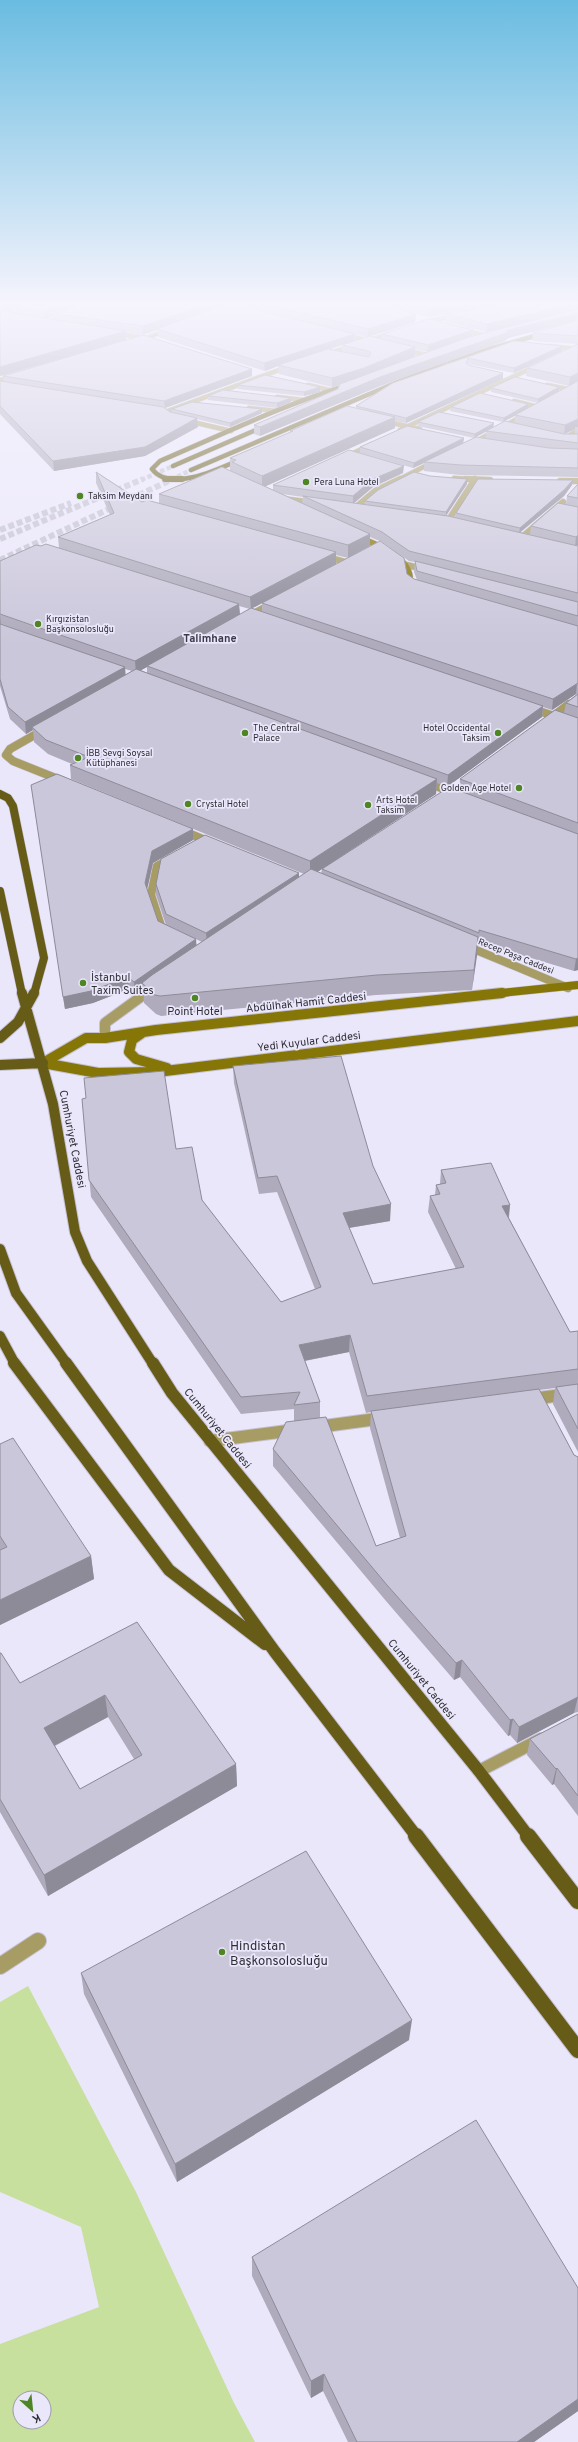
<svg xmlns="http://www.w3.org/2000/svg" width="578" height="2442" viewBox="0 0 578 2442" font-family="Overpass,sans-serif">
	<style>
		.green { fill: #c7e09d; fill-rule: evenodd }
		.lines { fill: none; stroke-linecap: round; stroke-linejoin: round }
		.primary-tunnel-far1 { stroke: #c5c2d3; stroke-width: 4.5; stroke-dasharray: 4.5 2.5; stroke-linecap: butt }
		.primary-tunnel { stroke: #c5c2d3; stroke-width: 6; stroke-dasharray: 6 3; stroke-linecap: butt }
		.pedestrian-far4-casing { stroke: #c5c2d3; stroke-width: 5.5 }
		.pedestrian-far3-casing { stroke: #c5c2d3; stroke-width: 7 }
		.pedestrian-far2-casing { stroke: #c5c2d3; stroke-width: 9 }
		.pedestrian-far1-casing { stroke: #c5c2d3; stroke-width: 12 }
		.pedestrian-casing { stroke: #c5c2d3; stroke-width: 18 }
		.minor-far2-casing { stroke: #c5c2d3; stroke-width: 5.5 }
		.minor-far1-casing { stroke: #c5c2d3; stroke-width: 7 }
		.minor-casing { stroke: #c5c2d3; stroke-width: 14 }
		.tertiary-far2-casing { stroke: #c5c2d3; stroke-width: 5.5 }
		.tertiary-far1-casing { stroke: #c5c2d3; stroke-width: 7 }
		.tertiary-casing { stroke: #c5c2d3; stroke-width: 14 }
		.secondary-far2-casing { stroke: #c5c2d3; stroke-width: 7 }
		.secondary-far1-casing { stroke: #c5c2d3; stroke-width: 9 }
		.secondary-casing { stroke: #c5c2d3; stroke-width: 12 }
		.primary-far5-casing { stroke: #c5c2d3; stroke-width: 5.5 }
		.primary-far4-casing { stroke: #c5c2d3; stroke-width: 7 }
		.primary-far3-casing { stroke: #c5c2d3; stroke-width: 9 }
		.primary-far2-casing { stroke: #c5c2d3; stroke-width: 12 }
		.primary-far1-casing { stroke: #c5c2d3; stroke-width: 14 }
		.primary-casing { stroke: #c5c2d3; stroke-width: 18 }
		.pedestrian-far4 { stroke: #a69c64; stroke-width: 4.5 }
		.pedestrian-far3 { stroke: #a69c64; stroke-width: 6 }
		.pedestrian-far2 { stroke: #a69c64; stroke-width: 8 }
		.pedestrian-far1 { stroke: #a69c64; stroke-width: 10 }
		.pedestrian { stroke: #a69c64; stroke-width: 16 }
		.minor-far2 { stroke: #a69c64; stroke-width: 4.5 }
		.minor-far1 { stroke: #a69c64; stroke-width: 6 }
		.minor { stroke: #a69c64; stroke-width: 12 }
		.tertiary-far2 { stroke: #a69c64; stroke-width: 4.5 }
		.tertiary-far1 { stroke: #a69c64; stroke-width: 6 }
		.tertiary { stroke: #a69c64; stroke-width: 12 }
		.secondary-far2 { stroke: #857607; stroke-width: 6 }
		.secondary-far1 { stroke: #857607; stroke-width: 8 }
		.secondary { stroke: #857607; stroke-width: 10 }
		.primary-far5 { stroke: #665b17; stroke-width: 4.5 }
		.primary-far4 { stroke: #665b17; stroke-width: 6 }
		.primary-far3 { stroke: #665b17; stroke-width: 8 }
		.primary-far2 { stroke: #665b17; stroke-width: 10 }
		.primary-far1 { stroke: #665b17; stroke-width: 12 }
		.primary { stroke: #665b17; stroke-width: 16 }
		.tram { stroke: #686671; stroke-width: 1 }
		.wall { fill: #afabbc; fill-rule: evenodd }
		.shaded-wall { fill: #8e8b99 }
		.building { fill: #cbc7db; stroke: #8e8b99; fill-rule: evenodd }
		.poi-dot { fill: #4d8622; stroke: #ebe7fb; stroke-width: 1.5 }
		.labels { text-anchor: middle; stroke-width: 3.5; stroke-linejoin: round; paint-order: stroke }
		.far-poi-label { font-size: 9px; fill: #2f2e35; stroke: #ebe7fb; text-anchor: start }
		.far-street-label { font-size: 9px; fill: #2f2e35; stroke: #ebe7fb }
		.far-quarter-label { font-size: 11px; font-weight: bold; fill: #3b3848; stroke: #ebe7fb }
		.poi-label { font-size: 11px; fill: #2f2e35; stroke: #ebe7fb; text-anchor: start }
		.street-label { font-size: 11px; fill: #2f2e35; stroke: #ebe7fb }
		.near-poi-label { font-size: 13px; fill: #2f2e35; stroke: #ebe7fb; text-anchor: start }
	</style>
	<rect width="100%" height="100%" fill="#ebe7fb"/>
	<path class="green" d="M28,1986L136,2192L234,2403L255,2442H0V2344L99,2307L81,2227L0,2192V2002ZM20,2398H44V2422H20Z"/>
	<g class="lines">
		<path class="primary-tunnel-far1" d="M141,480L173,466
			M171,480L191,470"/>
		<path class="primary-tunnel" d="M0,530L71,503
			M0,539L143,479
			M0,560L173,479"/>
		<g class="pedestrian-far4-casing">
			<path id="pedestrian-far4" d="M223,309L240,303
				M46,323L90,303
				M342,334L373,342
				M137,341L171,329
				M402,349L426,355
				M0,380L16,376"/>
		</g>
		<g class="pedestrian-far3-casing">
			<path id="pedestrian-far3" d="M324,556L349,563
				M246,617L274,602
				M568,705L578,698"/>
		</g>
		<g class="pedestrian-far2-casing">
			<path id="pedestrian-far2" d="M530,708L578,724
				M548,720L569,704
				M45,729L10,749L6,755L13,761L63,781
				M425,782L457,794
				M181,830L212,843
				M168,931L162,929L151,895L157,866L172,858
				M464,945L568,988
				M145,994L153,988"/>
		</g>
		<g class="pedestrian-far1-casing">
			<path id="pedestrian-far1" d="M105,1038V1023L146,993"/>
		</g>
		<g class="pedestrian-casing">
			<path id="pedestrian" d="M0,1966L38,1941"/>
		</g>
		<g class="minor-far2-casing">
			<path id="minor-far2" d="M463,303L483,310
				M6,318L33,303
				M421,323L458,315
				M460,329L485,336
				M113,333L150,339
				M548,346L578,349
				M324,355L395,332
				M308,385L329,390
				M547,385L578,391
				M277,397L304,400
				M514,401L538,407
				M249,408L276,411
				M400,430L538,365
				M231,431L171,417L165,412L290,366
				M563,439L578,430
				M471,444L526,414
				M343,458L372,444
				M454,478L483,480
				M398,480L435,461"/>
		</g>
		<g class="minor-far1-casing">
			<path id="minor-far1" d="M465,479L490,480
				M560,481H578
				M355,508L375,491L400,479
				M448,521L475,479
				M521,538L563,502"/>
		</g>
		<g class="minor-casing">
			<path id="minor" d="M479,1771L541,1739"/>
		</g>
		<g class="tertiary-far2-casing">
			<path id="tertiary-far2" d="M383,421L420,429"/>
		</g>
		<g class="tertiary-far1-casing">
			<path id="tertiary-far1" d="M283,499L315,503
				M407,565L427,570"/>
		</g>
		<g class="tertiary-casing">
			<path id="tertiary" d="M531,1399L578,1393
				M317,1427L384,1418
				M210,1441L295,1430"/>
		</g>
		<g class="secondary-far2-casing">
			<path id="secondary-far2" d="M358,537C377,545 412,557 410,582L417,586"/>
		</g>
		<g class="secondary-far1-casing">
			<path id="secondary-far1" d="M492,994L578,985"/>
		</g>
		<g class="secondary-casing">
			<path id="secondary" d="M142,1033L132,1040L129,1052L136,1059L167,1068
				M43,1063L86,1038H105L156,1030L502,993
				M43,1063L98,1073L157,1072L578,1021"/>
		</g>
		<g class="primary-far5-casing">
			<path id="primary-far5" d="M241,459C219,469 170,493 152,469L160,461C223,434 285,404 351,384
				M173,466L265,426
				M191,470L447,361L545,333"/>
		</g>
		<g class="primary-far4-casing">
			<path id="primary-far4" d="M165,479H182"/>
		</g>
		<g class="primary-far3-casing">
			<path id="primary-far3" d="M0,794L8,798L13,806L44,958L34,994
				M0,891L22,994"/>
		</g>
		<g class="primary-far2-casing">
			<path id="primary-far2" d="M22,993L53,1104L75,1232L87,1261L153,1364
				M0,1038L18,1022L34,993
				M0,1065L43,1063
				M0,1249L16,1293L67,1364
				M0,1336L15,1364"/>
		</g>
		<g class="primary-far1-casing">
			<path id="primary-far1" d="M14,1363L169,1570L265,1644
				M66,1363L275,1652L417,1837
				M153,1363L172,1393L479,1771L529,1837"/>
		</g>
		<g class="primary-casing">
			<path id="primary" d="M416,1836L578,2050
				M528,1836L578,1901"/>
		</g>
		<use href="#pedestrian-far4" class="pedestrian-far4"/>
		<use href="#pedestrian-far3" class="pedestrian-far3"/>
		<use href="#pedestrian-far2" class="pedestrian-far2"/>
		<use href="#pedestrian-far1" class="pedestrian-far1"/>
		<use href="#pedestrian" class="pedestrian"/>
		<use href="#minor-far2" class="minor-far2"/>
		<use href="#minor-far1" class="minor-far1"/>
		<use href="#minor" class="minor"/>
		<use href="#tertiary-far2" class="tertiary-far2"/>
		<use href="#tertiary-far1" class="tertiary-far1"/>
		<use href="#tertiary" class="tertiary"/>
		<use href="#secondary-far2" class="secondary-far2"/>
		<use href="#secondary-far1" class="secondary-far1"/>
		<use href="#secondary" class="secondary"/>
		<use href="#primary-far5" class="primary-far5"/>
		<use href="#primary-far4" class="primary-far4"/>
		<use href="#primary-far3" class="primary-far3"/>
		<use href="#primary-far2" class="primary-far2"/>
		<use href="#primary-far1" class="primary-far1"/>
		<use href="#primary" class="primary"/>
		<path class="tram" d="M227,309L243,303
			M140,341L168,331"/>
	</g>
	<path class="wall" d="M0,303H26L8,313L17,314V308L26,303H231L143,335L126,332V340L0,376ZM57,314L58,321L46,319Z
		M242,303H472L471,310L484,307L472,303H578V477L460,475L424,471V463L413,468L360,453V447L464,438L463,443L474,438L418,426V422L494,423L493,427L503,422L450,411L451,407L528,404L505,421L515,423V415L569,386L526,376L527,368L577,344L532,341L533,333L556,326L508,338L505,341L380,386L260,436L254,434V425L338,389L339,385L332,387L279,374L278,366L265,371L158,337L157,329L242,306ZM416,314L428,317L446,314V322L486,332L520,324L472,336L473,330L382,334V339L370,336L415,322ZM355,334L367,337L355,341ZM455,342L402,362L415,356V349L427,352ZM342,345V352L330,349ZM575,429V434H565ZM486,431V438L476,437Z
		M514,341L562,346V351L514,373L468,364H467L468,365L503,373V379L406,423L395,421V428L265,486L273,490V485L403,473L373,487L354,503L365,505V501L430,476L467,484L446,515L455,517L456,513L573,480L572,485L564,496L521,532L530,535L531,526L566,504L567,496L578,484V545H577L578,546V970L574,971L478,942L472,990L376,995L161,1016L156,1014L144,1003L143,988L135,994L129,989L93,1003L65,1009L31,785L193,829V840L153,863L147,889L158,921L196,939V945L202,942L166,925L156,895V884L299,873V877L304,874L71,779L70,765L72,764L48,754L34,742L33,730L26,734L10,719L0,686V561L41,546L59,548L58,537L110,515L96,483V472L142,502L159,503V494L230,470V458L290,433V431L356,408V406L393,383ZM282,494L303,497L302,503ZM370,537L382,542L409,561L415,562L414,572L417,580L414,579L407,574L336,564V555L348,558ZM262,603V612L252,608ZM239,606L250,609L240,615ZM147,667V673L141,670ZM125,669L132,671L125,675ZM576,694H577L566,703L564,713L460,779L459,790L322,869L321,874L317,872L436,794L437,783L447,787L542,717L543,707L552,710Z
		M252,369V376L165,408L170,412H172V409L262,413L230,427L197,419L198,427L145,456L54,471L0,414V381L4,382L3,376Z
		M238,385L320,392L304,396L238,389Z
		M559,387V391L538,403L491,392V388Z
		M208,396L291,402L277,408L208,400Z
		M233,1066L390,1221L349,1228L373,1284L456,1269L428,1212L430,1196L435,1195L436,1185L440,1184L441,1170L510,1205L509,1218L570,1332L578,1331V1452L553,1404L555,1388L539,1390L574,1455L578,1457V1712L574,1713L517,1743L510,1735L508,1736L460,1677L454,1680L386,1601L273,1466V1449L294,1421V1409L241,1414L91,1197L82,1099L176,1149L202,1200L281,1302L315,1289L277,1192L259,1194L234,1083ZM349,1352L366,1413L371,1412L370,1428L400,1538L376,1546L320,1418V1402L305,1361Z
		M0,1444L91,1556L94,1579L0,1625Z
		M137,1622L236,1764L237,1786L48,1896L0,1812V1653L20,1683ZM108,1717L134,1759L80,1789L55,1746Z
		M578,1714V1816L554,1784L552,1785L527,1755L530,1739Z
		M81,1973L409,2040L177,2182L84,1994Z
		M252,2257L578,2411L534,2442H348L323,2391L311,2398L252,2276Z"/>
	<path class="shaded-wall" d="M11,303H26L5,314V306Z
		M64,303H83L44,320L43,312Z
		M209,303H231L143,335V326Z
		M467,303H472L471,310L428,317L429,309Z
		M485,303H513L485,308Z
		M576,303H578V310L486,332L487,324Z
		M578,313V320L508,338L505,341L380,386L260,436V427L380,377L508,330Z
		M416,314L415,322L368,337V329Z
		M473,330L472,337L427,352L428,345Z
		M126,331V340L0,376V367Z
		M355,334L354,341L342,345L280,366L278,365V366L265,371L264,363Z
		M562,346V351L514,373V368Z
		M415,347V356L364,377L332,387V378Z
		M252,369V376L165,408L164,401Z
		M503,373V379L406,423V418Z
		M578,373V382L569,386L570,377Z
		M320,387V392L304,396V392Z
		M559,387V391L538,403V399Z
		M291,398V402L277,408V403Z
		M528,404V409L503,422L504,418Z
		M262,409V413L230,427V423Z
		M395,417V428L262,488V476Z
		M197,418L198,427L145,456L54,471L53,461Z
		M578,419V427H575V429L564,434L565,425Z
		M494,423L493,428L474,438L475,434Z
		M464,438L463,444L424,462V463L413,468L414,463Z
		M404,466L403,473L373,487L353,504V496L373,479Z
		M467,479V484L446,516V512Z
		M573,480L572,485L564,496L519,533L520,528Z
		M370,534V546L348,558V545Z
		M578,535V545L575,547L576,537Z
		M336,552V564L251,609L250,597Z
		M239,604L240,615L147,666V667L136,673L135,661Z
		M0,614L1,626H0Z
		M125,667L126,679L32,727L33,730L26,734L25,722Z
		M577,683L576,694L552,710L553,699Z
		M543,706L542,717L447,787L448,775Z
		M437,779L436,794L310,877V861Z
		M193,829V840L153,863L146,894L145,883L152,851Z
		M299,873V884L207,944L206,933Z
		M478,937L477,956L472,990L474,970Z
		M196,939L197,951L142,983L143,988L135,994L134,982Z
		M578,958V970L574,971L576,959Z
		M128,977L129,989L93,1003L65,1009L63,997Z
		M391,1204L390,1221L342,1229L343,1213Z
		M510,1205L508,1221L502,1206Z
		M350,1335L349,1352L298,1362L299,1345Z
		M91,1556L94,1579L0,1625V1600Z
		M462,1660L460,1677L454,1680L456,1663Z
		M105,1695L108,1717L48,1749L44,1728Z
		M578,1697L574,1713L517,1743L519,1727Z
		M513,1719L510,1735L508,1736L510,1720Z
		M236,1764L237,1786L48,1896L44,1875Z
		M557,1768L554,1784L552,1785L556,1769Z
		M412,2020L409,2040L177,2182L175,2164Z
		M324,2374L323,2391L311,2398V2381Z
		M578,2399V2411L534,2442H517Z"/>
	<path class="building" d="M0,303H11L5,306H0Z
		M26,303H64L43,312L17,308Z
		M81,303H209L143,326L57,314Z
		M229,303L355,334L264,363L157,329Z
		M260,303H374L416,314L368,329Z
		M403,303H467L429,309Z
		M512,303H576L487,324L446,314Z
		M578,309V313L508,330L506,333L380,377L260,427L254,425L338,389L340,384L469,337Z
		M0,311L126,331L0,367Z
		M429,319L473,330L428,345L382,334Z
		M578,320V336L533,333Z
		M143,335L252,369L164,401L3,376Z
		M369,336L415,347L364,368L332,378L278,365L328,349L369,357L371,353L368,351L342,345Z
		M514,341L562,346L514,368L468,358L466,363L468,365L503,373L406,418L356,406L393,383Z
		M578,344V373L570,377L527,368Z
		M265,375L320,387L304,392L238,385Z
		M515,377L559,387L538,399L491,388Z
		M0,381L163,407L170,412L197,418L145,447L53,461L0,406Z
		M578,381V419L565,425L515,415Z
		M223,390L291,398L277,403L208,396Z
		M480,393L528,404L504,418L451,407Z
		M192,402L262,409L230,423L172,409Z
		M347,406L395,417L262,476L232,462L236,460L230,458L293,431H290Z
		M439,412L494,423L475,434L418,422Z
		M505,421L564,434H578V443L486,431Z
		M407,426L464,438L414,463L360,447Z
		M476,437L549,448L578,449V468L461,465L424,462Z
		M349,450L404,466L373,479L353,496L273,485Z
		M222,467L370,534L348,545L159,494Z
		M96,472L142,502L147,500L336,552L250,597L58,537L114,513Z
		M414,472L430,476L467,479L446,512L365,501L378,490Z
		M478,479L573,480L564,490L520,528L456,513Z
		M578,484V498L567,496Z
		M303,496L448,516L578,546V593L409,551L382,532Z
		M558,503L578,507V535L576,537L531,526Z
		M380,541L404,558L407,574L414,579L578,626V683L553,699L262,603Z
		M46,544L239,604L135,661L0,614V561L36,545L41,546Z
		M415,561L578,602V616L417,571Z
		M251,608L543,706L448,775L147,666Z
		M0,624L125,667L25,722L8,707L0,679Z
		M136,669L437,779L310,861L70,765L89,757L46,740L32,727Z
		M578,694V707L566,703Z
		M555,710L578,718V823L460,779Z
		M57,774L193,829L152,851L145,883L158,921L196,939L134,982L128,977L91,991L63,997L31,785Z
		M449,787L578,834V958L576,959L479,930V933L322,869Z
		M205,835L299,873L206,933L166,914L156,884L161,859Z
		M311,869L478,937L474,970L377,975L160,996L155,995L142,983L152,975Z
		M341,1056L373,1166L391,1204L343,1213L373,1284L464,1267L430,1196L440,1194L436,1185L446,1183L441,1170L491,1163L510,1205L502,1206L570,1332L578,1331V1369L367,1396L350,1335L299,1345L320,1402L294,1405L300,1392L241,1397L89,1180L82,1099L86,1098L84,1078L164,1071L176,1149L192,1147L202,1200L281,1302L321,1287L277,1176L258,1178L233,1066Z
		M578,1384V1429L556,1387Z
		M539,1389L574,1455L578,1457V1697L519,1727L513,1719L510,1720L462,1660L456,1663L387,1585L273,1449L286,1422L326,1417L376,1546L406,1536L371,1411Z
		M13,1438L91,1556L0,1600V1550L7,1547L0,1536V1444Z
		M137,1622L236,1764L44,1875L0,1799V1653H1L20,1683ZM105,1695L142,1755L80,1789L44,1728Z
		M578,1714V1796L557,1768L556,1769L530,1739Z
		M306,1851L412,2020L175,2164L81,1973Z
		M476,2120L578,2288V2399L517,2442H357L324,2374L311,2381L252,2257Z"/>
	<linearGradient id="sky" x2="0" y2="1"><stop stop-color="#6abce1"/><stop offset="0.47" stop-color="#f6f4fd"/><stop offset="1" stop-color="#f6f4fd" stop-opacity="0"/></linearGradient>
	<rect width="578" height="645" fill="url(#sky)"/>
	<g class="poi-dot">
		<circle cx="306" cy="482" r="4"/>
		<circle cx="80" cy="496" r="4"/>
		<circle cx="38" cy="624" r="4"/>
		<circle cx="245" cy="733" r="4"/>
		<circle cx="498" cy="733" r="4"/>
		<circle cx="78" cy="758" r="4"/>
		<circle cx="519" cy="788" r="4"/>
		<circle cx="188" cy="804" r="4"/>
		<circle cx="368" cy="805" r="4"/>
		<circle cx="83" cy="983" r="4"/>
		<circle cx="195" cy="998" r="4"/>
		<circle cx="222" cy="1952" r="4"/>
	</g>
	<g class="labels">
		<g class="far-poi-label">
			<text x="314" y="485">Pera Luna Hotel</text>
			<text x="88" y="499">Taksim Meydanı</text>
			<text x="46" y="622">Kırgızistan<tspan x="46" dy="10">Başkonsolosluğu</tspan></text>
			<text x="253" y="731">The Central<tspan x="253" dy="10">Palace</tspan></text>
			<text x="490" y="731" text-anchor="end">Hotel Occidental<tspan x="490" dy="10">Taksim</tspan></text>
			<text x="86" y="756">İBB Sevgi Soysal<tspan x="86" dy="10">Kütüphanesi</tspan></text>
			<text x="511" y="791" text-anchor="end">Golden Age Hotel</text>
			<text x="376" y="803">Arts Hotel<tspan x="376" dy="10">Taksim</tspan></text>
			<text x="196" y="807">Crystal Hotel</text>
		</g>
		<g class="far-street-label">
			<text transform="translate(516 956) rotate(22)" y="3">Recep Paşa Caddesi</text>
		</g>
		<g class="far-quarter-label">
			<text x="210" y="642">Talimhane</text>
		</g>
		<g class="poi-label">
			<text x="91" y="981">İstanbul<tspan x="91" dy="13">Taxim Suites</tspan></text>
			<text x="195" y="1015" text-anchor="middle">Point Hotel</text>
		</g>
		<g class="street-label">
			<text transform="translate(306 1002) rotate(-6)" y="4">Abdülhak Hamit Caddesi</text>
			<text transform="translate(309 1041) rotate(-7)" y="4">Yedi Kuyular Caddesi</text>
			<text transform="translate(73 1139) rotate(79)" y="4">Cumhuriyet Caddesi</text>
			<text transform="translate(218 1428) rotate(51)" y="4">Cumhuriyet Caddesi</text>
			<text transform="translate(422 1679) rotate(51)" y="4">Cumhuriyet Caddesi</text>
		</g>
		<g class="near-poi-label">
			<text x="230" y="1950">Hindistan<tspan x="230" dy="15">Başkonsolosluğu</tspan></text>
		</g>
	</g>
	<g transform="translate(32 2410) rotate(153)"><circle r="19" fill="#ebe7fb" stroke="#a09dac"/>
	<path d="M0-3L7 15L0 10L-7 15Z" fill="#4d8622"/>
	<text y="-6" font-size="11" font-weight="bold" text-anchor="middle" fill="#2f2e35">K</text>
	</g>
</svg>
